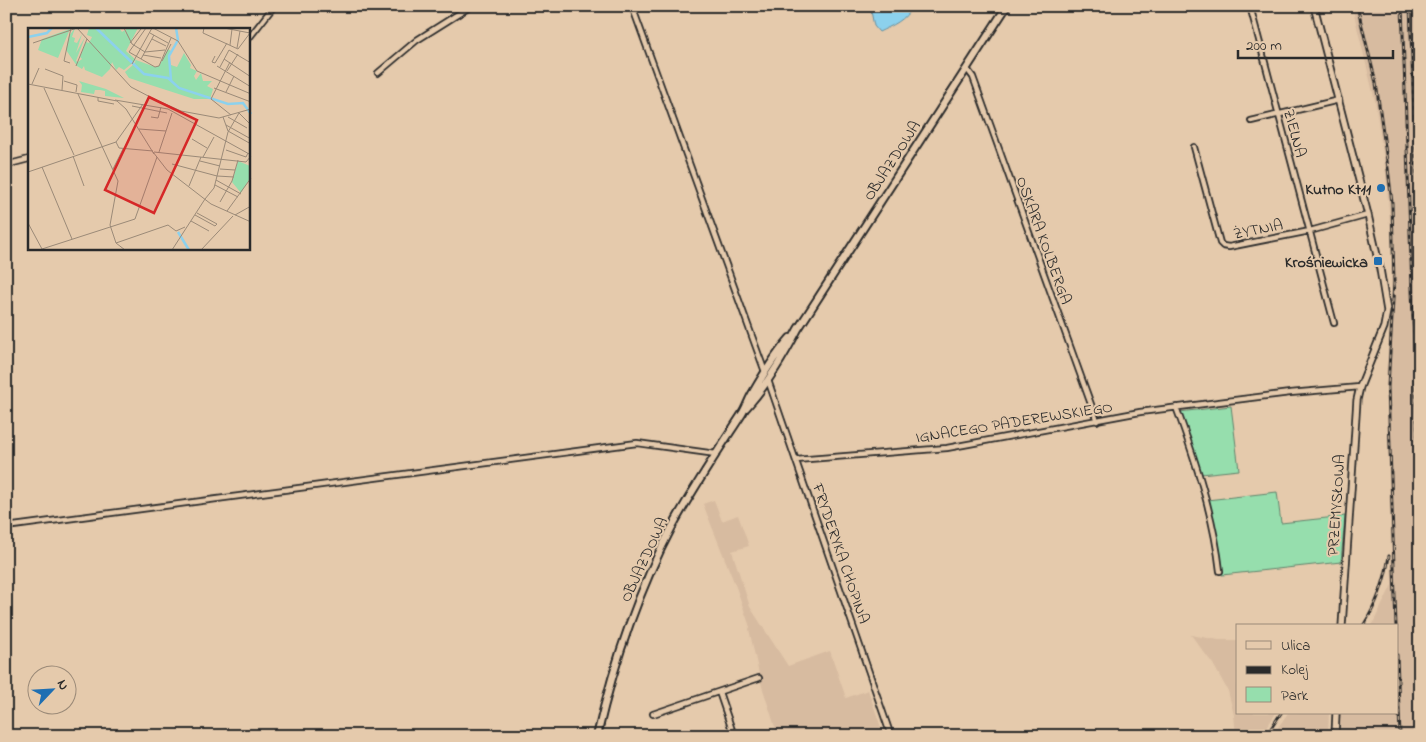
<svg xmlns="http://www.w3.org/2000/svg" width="1426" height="742" viewBox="0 0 1426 742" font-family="'Indie Flower',sans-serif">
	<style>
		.built { fill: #d7bba0 }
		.green { fill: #96dead; stroke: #60846c }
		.water { fill: #8cd1ed; stroke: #658f9f }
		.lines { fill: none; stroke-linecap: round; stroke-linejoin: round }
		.street-casing { stroke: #2b2b2b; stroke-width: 8 }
		.secondary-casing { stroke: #2b2b2b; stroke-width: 9 }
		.primary-casing { stroke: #2b2b2b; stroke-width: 10 }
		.street { stroke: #e5caac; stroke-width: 4.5 }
		.secondary { stroke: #e5caac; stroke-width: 5.5 }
		.primary { stroke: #e5caac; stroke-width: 6 }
		.rail-casing { stroke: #2b2b2b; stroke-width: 3 }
		.rail { stroke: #e5caac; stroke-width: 1; stroke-dasharray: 4; stroke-linecap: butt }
		.poi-dot { fill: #1f6fb2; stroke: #e5caac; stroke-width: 2 }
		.labels { text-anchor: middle; stroke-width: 4; stroke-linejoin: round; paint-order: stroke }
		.street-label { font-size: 16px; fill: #2b2b2b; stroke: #e5caac }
		.poi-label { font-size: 16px; font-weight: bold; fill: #2b2b2b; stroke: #e5caac; text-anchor: end }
		.inset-river { fill: none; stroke: #8cd1ed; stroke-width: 2.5 }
		.inset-road { fill: none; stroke: #9b8a78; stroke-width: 1 }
		.view { fill: #d62828; fill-opacity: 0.15; stroke: #d62828; stroke-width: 2.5 }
		.inset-edge { fill: none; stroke: #2b2b2b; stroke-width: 2.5 }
	</style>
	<rect width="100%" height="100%" fill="#e5caac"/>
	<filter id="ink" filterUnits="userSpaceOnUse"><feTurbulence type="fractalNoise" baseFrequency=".02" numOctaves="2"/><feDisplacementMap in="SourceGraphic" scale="10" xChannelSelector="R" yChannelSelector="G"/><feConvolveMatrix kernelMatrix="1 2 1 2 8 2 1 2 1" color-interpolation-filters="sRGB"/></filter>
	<g filter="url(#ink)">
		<path class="built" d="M1352,6H1420V736H1339L1340,713H1397V626H1370L1374,621L1392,585L1386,375L1391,311V237L1386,175L1375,101Z
			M714,500L722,521L738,515L749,546L732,551L750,607L788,666L830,651L846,698L868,690L884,736H778L761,683L749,629L750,627L736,587L703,504Z
			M1191,635L1219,640H1237V713H1276L1261,736H1236L1234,715L1228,691L1213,664Z
			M1288,713H1329L1328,736H1272Z"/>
		<path class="green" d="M1231,406L1239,470L1201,474L1179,412Z
			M1277,492L1281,523L1345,516L1341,562L1222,575L1219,548L1207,500Z"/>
		<path class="water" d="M870,6H912C907,20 891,26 879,32L874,26Z"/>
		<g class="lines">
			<g class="street-casing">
				<path id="street" d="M632,6L765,372
					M1250,6L1334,323
					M249,38L274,6
					M967,69L973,77L1097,421
					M378,73L417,40L471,6
					M1251,121L1339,100
					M1194,147L1220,243L1223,246L1229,247L1310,231L1368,215
					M6,165L29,159
					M768,380L891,736
					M1176,407C1195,459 1214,517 1220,571
					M796,460L947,448L1140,412L1290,393L1360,387
					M6,527L637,443L716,454
					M719,692L734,736
					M653,714L759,678"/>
			</g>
			<g class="secondary-casing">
				<path id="secondary" d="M1314,6L1368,215L1380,269L1387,311L1384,327L1360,387L1357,400L1342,626
					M1335,736L1336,713"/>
			</g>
			<g class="primary-casing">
				<path id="primary" d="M746,408C767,385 784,356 798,329L1007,6
					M597,736C614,663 637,593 672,527C693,488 718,451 742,414C746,408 748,401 752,394C763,375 775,355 790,338"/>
			</g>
			<use href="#street" class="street"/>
			<use href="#secondary" class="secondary"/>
			<use href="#primary" class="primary"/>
			<g class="rail-casing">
				<path id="rail" d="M1357,6L1376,83L1388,168L1392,203L1394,282L1388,387L1396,626
					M1402,6L1420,516
					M1410,6L1420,282
					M1363,626C1377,604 1385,582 1389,556
					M1397,655L1400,736
					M1266,736L1281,713"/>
			</g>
			<use href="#rail" class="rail"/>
		</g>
	</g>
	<g class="poi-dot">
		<circle cx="1381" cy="188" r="5"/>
		<rect x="1373" y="256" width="10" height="10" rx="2.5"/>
	</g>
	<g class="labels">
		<g class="street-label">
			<text transform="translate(1296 133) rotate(75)" y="6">ZIELNA</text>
			<text transform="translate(891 160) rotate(-57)" y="6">OBJAZDOWA</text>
			<text transform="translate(1258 228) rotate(-11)" y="6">ŻYTNIA</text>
			<text transform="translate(1045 240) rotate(70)" y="6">OSKARA KOLBERGA</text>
			<text transform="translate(1014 421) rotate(-9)" y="6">IGNACEGO PADEREWSKIEGO</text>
			<text transform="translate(1335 505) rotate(-86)" y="6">PRZEMYSŁOWA</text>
			<text transform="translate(842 553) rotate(71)" y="6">FRYDERYKA CHOPINA</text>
			<text transform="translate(643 559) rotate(-65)" y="6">OBJAZDOWA</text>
		</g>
		<g class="poi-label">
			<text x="1371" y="194">Kutno Kt11</text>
			<text x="1368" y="267">Krośniewicka</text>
		</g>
	</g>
	<g transform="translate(28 28)">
		<rect width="222" height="222" fill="#e5caac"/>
		<path d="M47,0L44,9L47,10L46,14L49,15L54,6L48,25L57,9L48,33L50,34L54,31L52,29L58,14L61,15L64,9L59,7L61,0H91L94,4L97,2L98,7V0H110L98,23L108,32L127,39L131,38L140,21L143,23L140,28L143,37L149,39L156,25L163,37L162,40L169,43L166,48L168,52L173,45L175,53H184L179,58L185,61L182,71H166L101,50L97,44L106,36L108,32L96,42L91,39L88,42L84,34L82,41L74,49L57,42L56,38L54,41L49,38L38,22L41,8ZM42,1L30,30L10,22L14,11ZM51,53L78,61L96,70L77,68V63L72,62H67L66,66L53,64L54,57ZM210,133L222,138V150L213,165L204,154Z" fill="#96dead"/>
		<path class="inset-river" d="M68,0L116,46L140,50L151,60L200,76L215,75L223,86M0,9L19,5L24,0M143,52L141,28L150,12L148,0M150,204L161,222"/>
		<path class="inset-road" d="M96,0L104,16L117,24L137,22M118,0L101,24L127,39L131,38L143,10M125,0L150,13L169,43L223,66M176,0L175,5L210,21M196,0L222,5M122,5L140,15M124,11L138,18M5,15L49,0L103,59L126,71L153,83L191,90L223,81M102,15L113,1M202,17L204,1M209,20L212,3M210,21L222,5M115,27L133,30M187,28L184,34L187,35L199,15M113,31L126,7M196,31L223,49M134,33L143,16M202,34L183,71L203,87M42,35L36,33L43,0M104,36L124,0M48,38L59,11M189,38L223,59M192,39L201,22L223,35M17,41L35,48L34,62M199,43L210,26M36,53L49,57L48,64M0,56L89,73L98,81L126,126M4,56L11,40M16,60L46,127M186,60L223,74M198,64L206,48M50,66L90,153L82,197L88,215L97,222M70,69V73L86,76M87,72L140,81L223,127M104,78L139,85M211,85L223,97M123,89L130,90L133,79M195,89L200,103L223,116M200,89L219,100M198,97L223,111M111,101L138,103M164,111L179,120M88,114L91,120L125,123M198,122L218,129L220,125M125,124L139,142L183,176L223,194M126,124L218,134L223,128M131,124L144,85M45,128L56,158M175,129L186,109M172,133L192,138M144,136L189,148L206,149M14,139L44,211M85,141L95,121M192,141L207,142M0,144L88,114L115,76M188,152L213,166M187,157L210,169M161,158L173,129M177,171L186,160L200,104L211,85M192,174L204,153L210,132M199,183L223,150M169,185L189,196M167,187L187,198L189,196M207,187L223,178M163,193L181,203M0,195L14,221M88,215L140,197L148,203L157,199M14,221L107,191L129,129M144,222L177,171M173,222L205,188"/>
		<path class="view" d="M121,69L169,92L126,185L77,162Z"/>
		<rect width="222" height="222" class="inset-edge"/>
	</g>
	<rect width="1426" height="742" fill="none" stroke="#e5caac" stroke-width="25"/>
	<rect x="12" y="12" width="1401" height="717" fill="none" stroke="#2b2b2b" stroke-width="2" filter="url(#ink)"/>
	<rect x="1236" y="624" width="162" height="90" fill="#e5caac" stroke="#9b8a78"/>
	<rect x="1246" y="641" width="25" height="8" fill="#e5caac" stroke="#9b8a78"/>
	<text x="1281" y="650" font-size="15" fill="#2b2b2b">Ulica</text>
	<rect x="1246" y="666" width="25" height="8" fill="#2b2b2b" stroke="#9b8a78"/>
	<text x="1281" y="674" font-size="15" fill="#2b2b2b">Kolej</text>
	<rect x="1246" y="687" width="25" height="15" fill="#96dead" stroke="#9b8a78"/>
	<text x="1281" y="700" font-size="15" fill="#2b2b2b">Park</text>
	<g transform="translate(52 690) rotate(65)"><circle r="24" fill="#e5caac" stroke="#9b8a78"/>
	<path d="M0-4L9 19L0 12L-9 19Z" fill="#1f6fb2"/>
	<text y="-8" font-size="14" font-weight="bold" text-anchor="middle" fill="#2b2b2b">N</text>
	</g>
	<path d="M1238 50v8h155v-8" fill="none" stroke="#2b2b2b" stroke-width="2.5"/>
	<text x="1246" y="50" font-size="15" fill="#2b2b2b" stroke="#e5caac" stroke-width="4" paint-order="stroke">200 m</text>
</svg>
